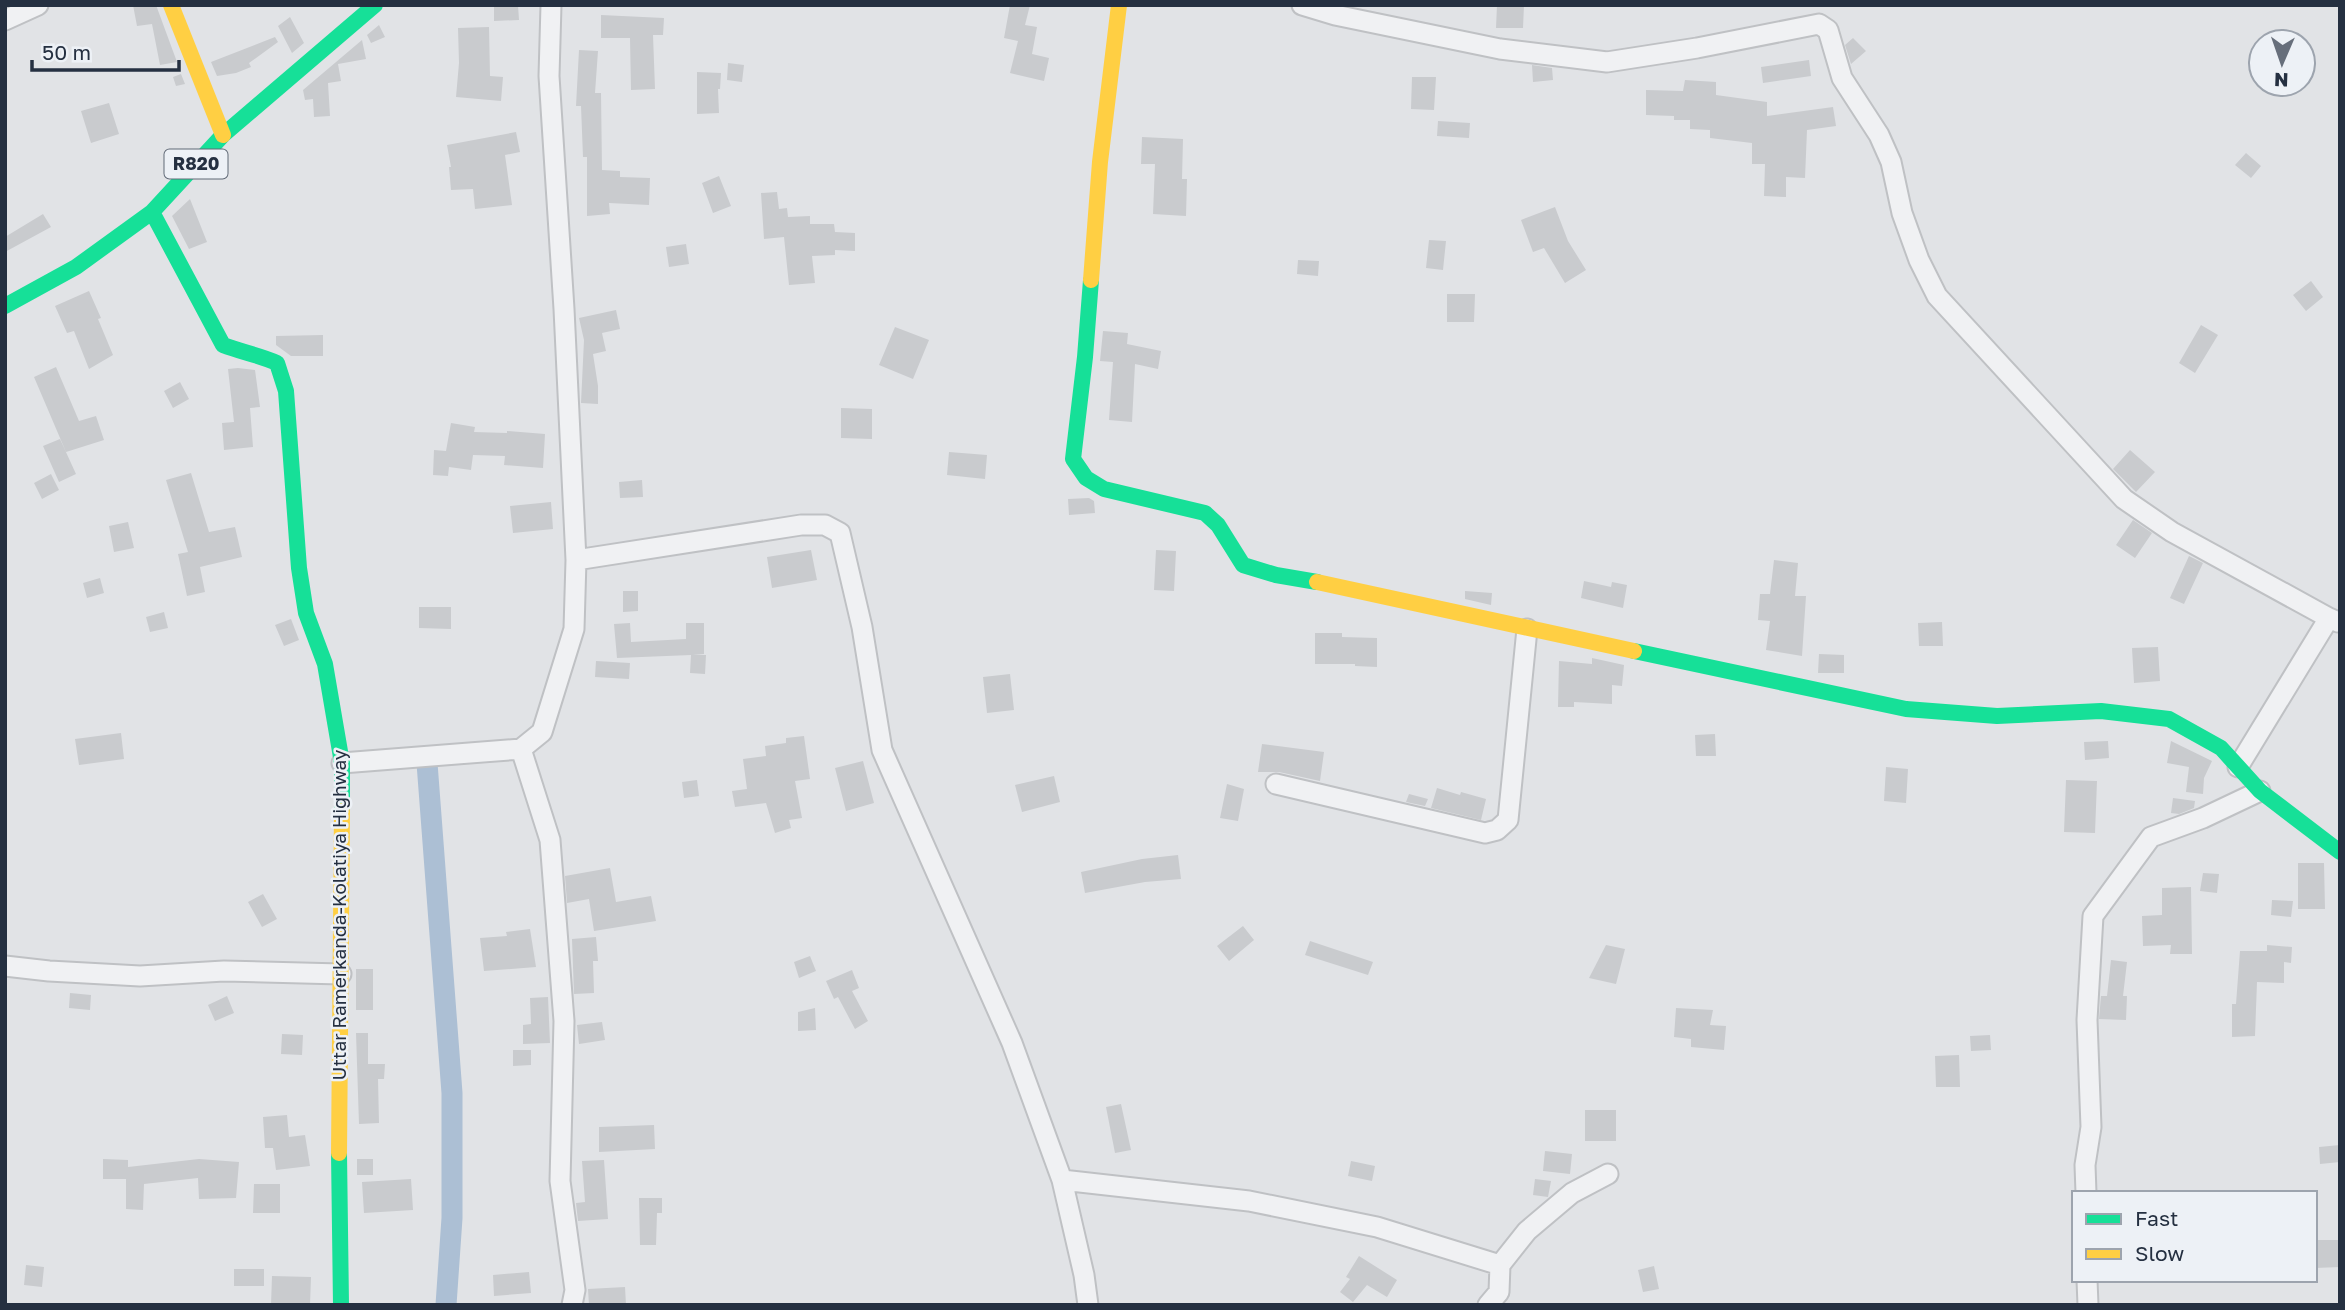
<svg xmlns="http://www.w3.org/2000/svg" width="2345" height="1310" viewBox="0 0 2345 1310" font-family="'Golos Text',sans-serif">
	<style>
		.lines { fill: none; stroke-linecap: round; stroke-linejoin: round }
		.canal { stroke: #acbfd4; stroke-width: 21 }
		.building { fill: #c9cbce }
		.street-casing { stroke: #bfc1c4; stroke-width: 23 }
		.street { stroke: #f0f1f3; stroke-width: 19 }
		.fast { stroke: #16e098; stroke-width: 16 }
		.slow { stroke: #ffcf43; stroke-width: 16 }
		.labels { text-anchor: middle; stroke-width: 5; stroke-linejoin: round; paint-order: stroke }
		.shield { fill: #edf1f6; stroke: #616a77; stroke-width: 2 }
		.shield-label { font-size: 18px; font-weight: bold; fill: #253041 }
		.street-label { font-size: 19px; fill: #253041; stroke: #edf1f6 }
	</style>
	<rect width="100%" height="100%" fill="#e1e3e6"/>
	<g class="lines">
		<path class="canal" d="M427,763L452,1093V1218L446,1305"/>
	</g>
	<path class="building" d="M133,5H156L177,62L160,65L152,24L137,26Z
		M494,5H518L519,20L494,21Z
		M1010,5H1030L1025,25L1037,27L1032,54L1049,58L1044,81L1010,73L1018,41L1004,38Z
		M1497,5H1524L1523,28H1496Z
		M601,15L664,18L663,35H653L655,89L631,90L630,38H601Z
		M290,17L304,43L292,53L278,26Z
		M379,25L385,37L371,43L367,35Z
		M489,27L490,76L503,77L501,101L456,97L459,63L458,28Z
		M275,37L278,42L249,63L251,67L236,73L217,76L211,62Z
		M1853,38L1866,51L1851,64L1845,45Z
		M362,40L366,59L338,64L341,81L328,83L330,116L314,117L313,99L305,100L303,90Z
		M579,50L598,51L595,93H601L602,170L620,171V177L650,178L649,205L609,203L610,214L587,216V157H583L581,106H576Z
		M1809,60L1811,76L1763,83L1761,67Z
		M728,63L744,65L742,82L727,80Z
		M1532,65L1552,68L1553,80L1533,82Z
		M697,72L721,73L720,89H718L719,113L697,114Z
		M181,74L185,84L176,86L173,77Z
		M1412,77H1436L1434,110L1411,109Z
		M1685,80L1716,82V95L1767,102V116L1833,107L1836,126L1807,130L1805,178L1786,177V197L1764,196L1765,164H1752V143L1710,138V130L1690,129V120H1674V116L1646,115V90L1683,91Z
		M109,103L119,134L91,143L81,111Z
		M1438,121L1470,123L1469,138L1437,136Z
		M516,132L520,152L505,155L512,205L475,209L473,189L451,190L449,167H451L447,145Z
		M1142,137L1183,139L1182,179H1187L1186,216L1153,214L1155,164H1141Z
		M2246,153L2261,166L2251,178L2235,165Z
		M719,176L731,206L713,213L702,183Z
		M777,192L779,209L787,208L788,217L810,216V224H834L835,232L855,233V251L835,250V255L812,256L815,283L789,285L784,237L764,239L761,193Z
		M190,199L207,242L189,249L172,216Z
		M1555,207L1568,241L1586,270L1565,283L1544,248L1533,252L1521,220Z
		M43,214L51,227L5,252V237Z
		M1429,240L1446,241L1443,270L1426,268Z
		M686,244L689,264L669,267L666,247Z
		M1298,260L1319,261L1318,276L1297,274Z
		M2311,281L2323,297L2306,311L2293,295Z
		M89,291L101,318L98,319L113,355L89,369L74,331L67,333L55,306Z
		M1447,294H1475L1474,322H1447Z
		M616,310L620,329L602,333L606,351L593,354L598,386V404L581,403L584,340L579,318Z
		M2201,325L2218,335L2195,373L2179,363Z
		M895,327L929,340L913,379L879,365Z
		M1103,331L1128,333L1127,344L1161,351L1158,369L1135,364L1132,422L1109,420L1113,362L1100,361Z
		M323,335V356H291L276,345V336Z
		M56,367L79,421L96,416L104,440L66,452L34,377Z
		M238,368L255,370L260,407L250,408L253,447L224,450L222,423L234,422L228,369Z
		M180,382L189,399L173,408L164,391Z
		M841,408L872,409V439L841,438Z
		M451,423L475,427L474,432L507,433V431L545,434L543,468L504,465L505,456L473,455L471,470L449,467L448,476L433,475L434,450L446,451Z
		M60,439L76,474L59,482L43,446Z
		M2130,450L2155,472L2136,492L2113,469Z
		M949,452L987,455L985,479L947,475Z
		M191,473L209,532L235,527L242,557L200,567L205,592L187,596L178,554L188,552L166,480Z
		M51,474L59,490L42,499L34,483Z
		M642,480L643,497L620,498L619,482Z
		M1089,498L1094,501L1095,513L1069,515L1068,499Z
		M551,502L553,529L513,533L510,506Z
		M2133,520L2152,533L2135,558L2116,545Z
		M128,522L134,548L114,552L109,526Z
		M811,550L817,580L772,588L767,557Z
		M1156,550L1176,551L1174,591L1154,590Z
		M2189,556L2203,563L2184,604L2170,598Z
		M1774,560L1798,563L1795,596H1806L1802,656L1766,650L1770,621L1758,620L1760,594H1770Z
		M100,578L104,593L87,598L83,583Z
		M1584,581L1611,587L1612,582L1627,585L1623,608L1581,598Z
		M623,591H638V611L623,612Z
		M1465,591L1492,593L1491,605L1465,599Z
		M419,607H451V629L419,628Z
		M164,612L168,628L150,632L146,617Z
		M291,619L299,640L284,646L275,625Z
		M1942,622L1943,646H1919L1918,623Z
		M630,623L631,642L686,639V623H704V654L693,655H706L705,674L690,673L691,655L617,658L614,624Z
		M1315,633H1342V637L1377,638V667L1355,666V664H1315Z
		M2158,647L2160,681L2134,683L2132,648Z
		M1819,654L1844,655V673H1818Z
		M1592,658L1624,665L1622,686L1612,685V704L1574,702V707H1558L1559,661L1592,664Z
		M596,661L630,663L629,679L595,677Z
		M1010,674L1014,710L987,713L983,677Z
		M121,733L124,759L79,765L75,739Z
		M1715,734L1716,756H1696L1695,735Z
		M804,736L810,779L795,781L802,818L789,820L791,828L775,833L766,803L735,807L732,791L747,789L743,759L766,756L765,746L786,743V738Z
		M2108,741L2109,758L2085,760L2084,742Z
		M2171,741L2212,761L2204,778L2203,794L2186,792L2189,767L2167,763Z
		M1262,744L1324,752L1320,781L1279,772H1258Z
		M863,761L874,803L846,811L835,768Z
		M1886,767L1908,769L1906,803L1884,801Z
		M1054,776L1060,802L1022,812L1015,785Z
		M697,780L699,796L684,798L682,782Z
		M2066,780L2097,781L2095,833L2064,832Z
		M1227,784L1244,789L1238,821L1220,818Z
		M1437,788L1460,795L1461,792L1486,799L1481,820L1431,808Z
		M1409,794L1428,799L1425,806L1406,802Z
		M2173,798L2195,801L2194,808L2179,814L2171,813Z
		M1178,855L1181,879L1145,882L1085,893L1081,872L1142,859Z
		M2298,863H2324L2325,909H2298Z
		M610,868L616,902L651,896L656,921L594,931L589,899L567,903L565,876Z
		M2203,873L2219,874L2217,893L2200,891Z
		M2191,887L2192,954H2170L2171,945L2143,946L2142,916L2162,915V888Z
		M263,894L277,919L262,927L248,902Z
		M2272,900L2293,901L2291,917L2271,915Z
		M1243,926L1254,940L1229,961L1217,946Z
		M530,929L536,967L484,971L480,938L507,936L506,932Z
		M596,937L598,961H593L594,993L574,994L572,939Z
		M1310,941L1373,962L1368,975L1305,955Z
		M1606,945L1625,949L1616,984L1589,978Z
		M2267,945L2292,947L2291,963L2284,962V983L2257,982L2255,1036L2232,1037V1004H2236L2240,951H2267Z
		M810,956L816,971L799,978L794,962Z
		M2111,960L2127,962L2123,996H2127L2126,1020L2099,1019L2101,996H2107Z
		M356,969H373V1010H356Z
		M852,970L859,988L852,991L868,1021L855,1029L838,997L834,999L826,981Z
		M70,993L91,995L90,1010L69,1008Z
		M227,996L234,1013L215,1021L208,1005Z
		M548,997L550,1043L523,1044V1025L531,1024L530,998Z
		M815,1008L816,1030L798,1031V1012Z
		M1676,1008L1713,1010L1710,1025L1726,1026L1724,1050L1691,1047V1039L1674,1037Z
		M602,1022L605,1040L579,1044L577,1025Z
		M356,1033H368V1064H385L384,1079H378L379,1123L359,1124Z
		M282,1034L303,1035L302,1055L281,1054Z
		M1990,1035L1991,1050L1971,1051L1970,1036Z
		M513,1050H531V1065L513,1066Z
		M1959,1055L1960,1087H1936L1935,1056Z
		M1121,1104L1131,1150L1115,1153L1106,1107Z
		M1585,1110H1616V1141H1585Z
		M287,1115L289,1137L305,1135L310,1166L276,1170L273,1148H265L263,1117Z
		M654,1125L655,1149L599,1152V1127Z
		M2340,1145V1162L2320,1164L2319,1147Z
		M1545,1151L1572,1154L1570,1174L1543,1171Z
		M103,1159L128,1160V1167L199,1159L239,1162L236,1198L199,1199L198,1178L144,1184L143,1210L126,1209V1179H103Z
		M357,1159H373V1175H357Z
		M604,1160L608,1219L578,1221L576,1203L585,1202L582,1161Z
		M1351,1161L1375,1166L1372,1181L1348,1176Z
		M411,1179L413,1210L364,1213L362,1182Z
		M1535,1179L1551,1181L1548,1197L1533,1195Z
		M254,1184H280V1213H253Z
		M639,1198H662V1213H657L656,1245H640Z
		M2315,1240H2340V1267L2315,1268Z
		M1359,1256L1397,1280L1387,1297L1367,1285L1353,1302L1340,1292L1350,1279L1346,1277Z
		M26,1265L44,1267L42,1287L24,1285Z
		M1654,1266L1659,1289L1643,1292L1638,1270Z
		M234,1269H264V1286H234Z
		M529,1272L531,1293L494,1296L493,1275Z
		M272,1276L311,1277L310,1305H271Z
		M625,1287L626,1305H589L588,1289Z"/>
	<g class="lines">
		<g class="street-casing">
			<path id="street" d="M1302,5L1335,15L1500,49L1607,62L1697,48L1819,24L1828,30L1842,78L1879,135L1891,162L1902,213L1919,260L1937,296L2124,499L2172,532L2329,618
				M5,20L38,5
				M576,560L801,525H825L840,533L862,627L882,750L1012,1043L1062,1180L1084,1275L1088,1305
				M521,749L550,840L564,1021L560,1181L575,1290L572,1305
				M342,763L521,749L542,732L574,629L576,560L564,309L549,76L551,5
				M2238,767L2329,618L2338,622
				M1276,784L1485,833L1497,830L1508,820L1527,629
				M5,966L49,971L140,976L224,971L341,974
				M1062,1180L1249,1201L1377,1227L1500,1265
				M2086,1193L2085,1165L2091,1127L2087,1020L2093,916L2151,837L2203,818L2260,791
				M2087,1280L2088,1305
				M1488,1305L1499,1292L1500,1265L1527,1231L1572,1193L1608,1174"/>
		</g>
		<use href="#street" class="street"/>
		<path class="fast" d="M152,212L223,345C241,352 259,355 277,363L286,391L299,568L306,613L325,664L342,763V811
			M1091,280L1085,357L1073,459L1086,478L1104,489L1205,513L1218,525L1243,565L1276,575L1317,582
			M5,306L76,267L152,212L223,135L375,5
			M1634,651L1906,709L1997,716L2101,711L2169,719L2221,748L2260,791L2340,852
			M339,1153L341,1305"/>
		<path class="slow" d="M171,5L223,135
			M1091,280L1100,162L1119,5
			M1317,582L1634,651
			M339,1153L342,811"/>
	</g>
	<g class="labels">
		<rect class="shield" x="164.5" y="149.5" width="63" height="29" rx="5"/>
		<g class="shield-label">
			<text x="196" y="170">R820</text>
		</g>
		<g class="street-label">
			<text transform="translate(339 915) rotate(-90)" y="7">Uttar Ramerkanda-Kolatiya Highway</text>
		</g>
	</g>
	<rect width="2345" height="1310" fill="none" stroke="#253041" stroke-width="14"/>
	<rect x="2072" y="1191" width="245" height="91" fill="#edf1f6" stroke="#9da4ae" stroke-width="2"/>
	<rect x="2086" y="1214" width="35" height="10" fill="#16e098" stroke="#9da4ae" stroke-width="2"/>
	<text x="2135" y="1226" font-size="21" fill="#253041">Fast</text>
	<rect x="2086" y="1249" width="35" height="10" fill="#ffcf43" stroke="#9da4ae" stroke-width="2"/>
	<text x="2135" y="1261" font-size="21" fill="#253041">Slow</text>
	<g transform="translate(2282 63) rotate(182)"><circle r="33" fill="#edf1f6" stroke="#9da4ae" stroke-width="2"/>
	<path d="M0-5L12 26L0 18L-12 26Z" fill="#676f7b"/>
	<text y="-10" font-size="19" font-weight="bold" text-anchor="middle" fill="#253041">N</text>
	</g>
	<path d="M32 60v10h147v-10" fill="none" stroke="#253041" stroke-width="3.5"/>
	<text x="42" y="60" font-size="21" fill="#253041" stroke="#edf1f6" stroke-width="5" paint-order="stroke">50 m</text>
</svg>
